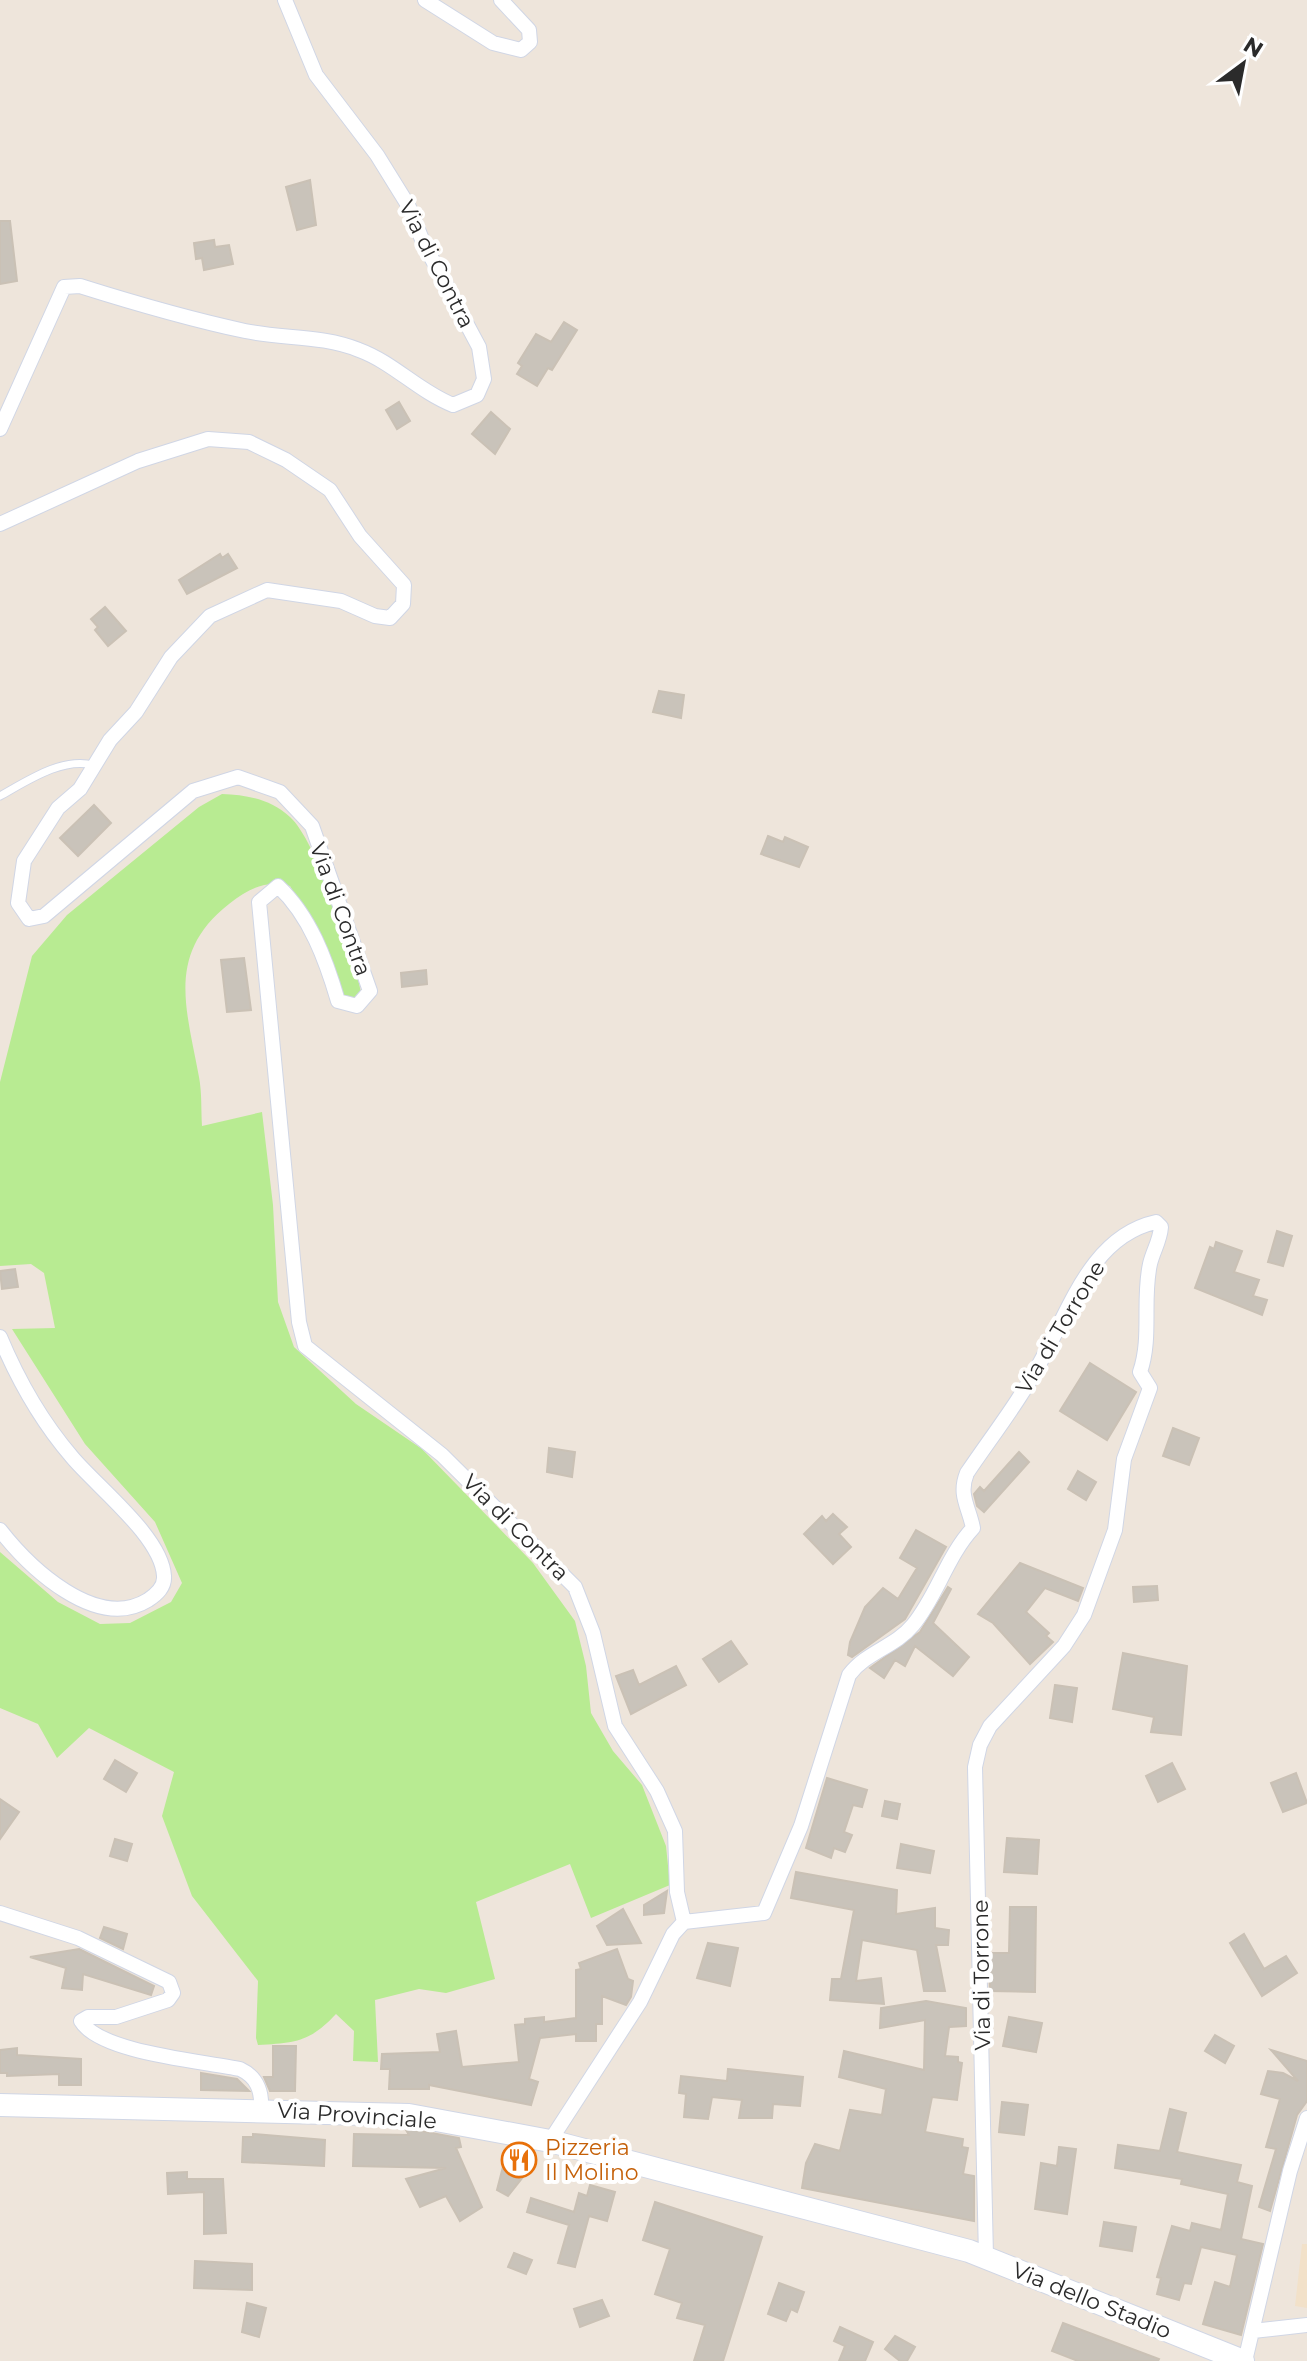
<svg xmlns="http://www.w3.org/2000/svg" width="1307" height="2361" viewBox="0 0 1307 2361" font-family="Montserrat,sans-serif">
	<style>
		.education { fill: #f2e1c9 }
		.green { fill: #b8eb92 }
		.building { fill: #c9c3ba; stroke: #cac1b5; stroke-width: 2 }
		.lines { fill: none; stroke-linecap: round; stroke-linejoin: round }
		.lane-casing { stroke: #d0d6e5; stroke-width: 9 }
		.street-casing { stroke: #d0d6e5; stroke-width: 16 }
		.secondary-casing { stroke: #d0d6e5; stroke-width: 24 }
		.lane { stroke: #fff; stroke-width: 7 }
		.street { stroke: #fff; stroke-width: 14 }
		.secondary { stroke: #fff; stroke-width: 22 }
		.labels { text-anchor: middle; stroke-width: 8; stroke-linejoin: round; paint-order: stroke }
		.street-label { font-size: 22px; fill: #2b2b2b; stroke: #fff }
		.food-label { font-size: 22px; fill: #c56008; stroke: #fff; text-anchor: start }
	</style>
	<rect width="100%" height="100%" fill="#eee5db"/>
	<path class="education" d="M1302,2244H1307V2308L1295,2306Z"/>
	<path class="green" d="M222,794C247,795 271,799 290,817C316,840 355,956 361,992L353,1000L341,996L318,934L290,886C266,880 249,888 229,904C165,954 187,1010 199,1077C202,1093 201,1110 202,1126L262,1112L273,1205L278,1302L294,1347L356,1404L422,1449L533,1563L575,1621L586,1666L591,1713L613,1751L642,1785L666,1846L670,1885L591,1918L570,1864L476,1902L495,1979L446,1993L419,1989L375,2000L378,2062L353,2061L354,2031L336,2014C310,2042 295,2043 258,2045L256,2038L258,1981L192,1896L162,1816L174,1772L89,1728L57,1758L38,1724L0,1708V1552L58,1602L100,1624L130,1623L171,1602L182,1583L155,1522L85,1444L12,1329L55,1328L44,1273L31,1264L0,1266V1082L32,956L67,915L199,807Z"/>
	<path class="building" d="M310,180L316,225L297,230L286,187Z
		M0,221H10L17,281L0,284Z
		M214,240L215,247L229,245L233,264L204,270L202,258L196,259L194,243Z
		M564,322L577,330L552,370L548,368L537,386L517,374L522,366L518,363L536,334L551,342Z
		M399,402L410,421L397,429L386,410Z
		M491,412L510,429L495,454L472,434Z
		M220,554L222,558L228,554L237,568L187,594L179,580Z
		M105,607L126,631L108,646L95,630L98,627L91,619Z
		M659,691L684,695L681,718L653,712Z
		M94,805L111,823L78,856L60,838Z
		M768,836L783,842L785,837L808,847L799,867L761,854Z
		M244,958L251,1010L227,1012L221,960Z
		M426,970L427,984L402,987L401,973Z
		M1277,1231L1292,1236L1283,1266L1268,1262Z
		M1216,1242L1242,1251L1234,1272L1259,1280L1253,1296L1267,1300L1262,1315L1195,1288L1210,1247L1214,1249Z
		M15,1269L18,1287L2,1289L0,1271Z
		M1090,1363L1136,1392L1107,1440L1060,1411Z
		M1173,1428L1199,1438L1189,1465L1163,1456Z
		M549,1448L575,1452L572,1477L547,1472Z
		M1019,1452L1029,1462L984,1512L977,1506L974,1494L980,1487L984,1491Z
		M1078,1471L1096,1482L1086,1500L1068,1489Z
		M833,1514L847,1527L839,1534L851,1547L833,1564L804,1534L822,1516L826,1521Z
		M916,1530L946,1547L905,1619L852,1657L848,1655L850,1642L865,1607L883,1588L898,1599L917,1568L900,1558Z
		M1020,1563L1083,1588L1078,1601L1045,1588L1026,1612L1049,1633L1046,1636L1053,1642L1030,1664L993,1623L978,1614Z
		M1157,1586L1158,1600L1134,1602L1133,1587Z
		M948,1587L951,1589L933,1623L969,1657L953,1676L915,1646L905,1666L895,1660L884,1678L870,1668L920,1632Z
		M731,1641L747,1664L719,1682L703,1659Z
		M1123,1653L1187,1666L1181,1735L1151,1732L1154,1717L1113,1709Z
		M676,1666L686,1685L631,1714L616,1676L633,1670L639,1685Z
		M1055,1685L1077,1688L1072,1722L1050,1718Z
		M115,1760L137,1773L126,1792L104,1779Z
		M1172,1763L1185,1789L1158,1802L1146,1776Z
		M1296,1773L1307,1803L1283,1812L1271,1783Z
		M827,1778L867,1790L862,1807L853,1805L844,1832L852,1835L845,1852L834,1848L831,1858L806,1848Z
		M0,1799L19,1812L0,1839Z
		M885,1801L900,1804L897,1819L882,1816Z
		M1007,1838L1039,1840L1037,1874L1004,1872Z
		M115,1839L132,1844L127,1861L110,1856Z
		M901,1844L934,1851L930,1873L897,1868Z
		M796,1872L897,1890L896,1914L935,1908V1928L949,1930L948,1945H936L945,1991H924L917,1950L862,1940L856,1981L881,1978L884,2004L830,2000L832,1979H841L854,1910L791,1898Z
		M667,1891L664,1913L644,1915V1905Z
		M1010,1907H1036L1035,1992L990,1991L989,1953H1009Z
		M623,1909L641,1943L607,1945L597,1926Z
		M104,1927L127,1934L123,1949L100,1938Z
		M1244,1934L1264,1969L1286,1956L1297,1973L1262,1996L1230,1943Z
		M708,1943L738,1948L730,1986L697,1978Z
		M79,1949L154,1986L151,1995L83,1974L82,1990L62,1988L66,1968L30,1957Z
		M617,1949L628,1979L633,1981L631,1997L626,2005L602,1996V2024H596V2041H576V2034L540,2038L529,2079L538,2082L531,2105L429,2085V2089H389L390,2069H381L382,2054L440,2052L437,2034L456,2031L462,2067L519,2062L515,2025L525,2024V2019L544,2017V2022L576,2018V1970L581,1969L579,1963Z
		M926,2001L966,2008V2026L949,2027L945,2056L958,2057V2062L962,2063L957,2100L932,2097L925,2132L963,2139L962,2147L968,2148L963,2174L974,2176V2221L802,2188L806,2163L815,2144L840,2151L850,2110L882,2115L886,2089L839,2077L844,2051L924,2070L925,2020L880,2028L881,2008Z
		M1009,2017L1042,2023L1036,2052L1003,2046Z
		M1215,2035L1234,2046L1225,2063L1205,2051Z
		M273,2046H296L295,2091H270L264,2077H273Z
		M17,2048V2055L81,2059V2085H59V2074L7,2076V2073H0V2050Z
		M1271,2050L1307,2061V2101L1297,2115L1270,2211L1259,2207L1276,2149L1266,2147L1280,2099L1261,2094L1268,2071L1283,2073L1298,2081Z
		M728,2069L803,2077L800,2106L773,2104L772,2118H739L742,2100L712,2097L708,2119L684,2117L686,2094L679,2093L681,2076L727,2081Z
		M201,2073L237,2079L249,2091L201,2090Z
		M1002,2102L1028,2105L1024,2135L999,2132Z
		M1170,2109L1186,2113L1177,2152L1241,2165L1237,2182L1252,2186L1241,2239L1263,2244L1241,2335L1203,2324L1215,2282L1230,2287L1237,2255L1201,2247L1191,2284L1184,2283L1179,2300L1157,2294L1161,2278L1157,2277L1172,2226L1190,2231L1192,2223L1221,2230L1228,2194L1181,2184L1182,2179L1115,2168L1118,2145L1160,2151Z
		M410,2129L459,2138L461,2147L456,2148L482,2207L460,2221L446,2196L420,2207L406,2179L446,2168L353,2166L354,2134L409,2135L406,2130Z
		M253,2134L325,2140L324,2166L242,2162L243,2137H253Z
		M1059,2147L1076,2149L1067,2214L1035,2209L1041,2163L1057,2166Z
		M506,2155L534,2163L508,2196L497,2190Z
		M187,2172V2179H223L226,2233L204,2234V2192L168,2194L167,2173Z
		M590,2185L615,2192L607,2221L589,2216L575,2267L558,2263L569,2225L527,2212L531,2198L574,2212L579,2193L587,2196Z
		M655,2202L762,2237L723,2361H694L705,2325L677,2318L682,2303L655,2294L670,2249L643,2240Z
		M1104,2222L1136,2227L1132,2251L1100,2246Z
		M514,2253L532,2260L526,2274L508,2267Z
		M195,2261L252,2264V2290L194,2288Z
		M779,2283L804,2292L797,2312L791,2309L786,2321L768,2314Z
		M602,2300L609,2316L580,2327L574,2309Z
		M247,2303L266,2308L259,2337L242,2332Z
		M1063,2323L1159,2359L1158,2361H1078L1052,2351Z
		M840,2327L873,2342L865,2361H839L845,2346L834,2341Z
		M895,2336L915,2347L907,2361H900L885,2349Z"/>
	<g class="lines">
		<g class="lane-casing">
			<path id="lane" d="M0,796C27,781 62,757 93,765"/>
		</g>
		<g class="street-casing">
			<path id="street" d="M425,0L493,43L521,50L530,42L529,30L501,0
				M0,429L64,287L80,286C134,303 189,319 245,331C283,339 322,335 359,350C394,363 418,391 453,405L477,395L484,379L479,347L423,242L408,205L377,155L316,75L285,0
				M0,524L138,461L208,439L249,442L286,460L330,490L360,536L404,585L403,604L390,618L375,616L341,601L267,590L210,616L171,657L136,712L110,740L80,789L58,808L24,861L18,903L29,919L44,916L193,791L238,777L280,792L312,826L370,991L357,1006L338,1001C326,960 310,916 278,886L259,902L299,1322L305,1346L442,1455L575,1587L593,1633L615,1726L657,1791L675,1831L677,1892L684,1922L673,1934L640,2002L550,2141
				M0,1337C18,1380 41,1421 72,1457C97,1487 162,1537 164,1576C165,1587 157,1594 148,1600C96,1632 29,1567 0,1530
				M0,1913L78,1938L169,1982L173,1993L168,2000L116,2017H88L81,2021C100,2053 203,2061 240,2069C257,2077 262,2090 261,2108
				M684,1922L764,1913L801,1826L849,1675C866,1652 895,1647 913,1625C937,1596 947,1556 973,1528C969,1507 958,1495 967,1473C992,1436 1021,1399 1042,1359C1070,1308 1092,1236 1156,1222L1161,1227C1160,1241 1153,1251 1150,1264C1142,1300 1152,1337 1140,1372L1150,1388L1124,1459L1115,1530L1084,1615L1064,1646L990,1726L980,1745L975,1767L986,2257
				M1253,2331L1307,2325
				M1245,2361L1290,2171L1307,2118"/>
		</g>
		<g class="secondary-casing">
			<path id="secondary" d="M0,2105L409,2115L550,2141L969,2251L1243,2361"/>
		</g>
		<use href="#lane" class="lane"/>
		<use href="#street" class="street"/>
		<use href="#secondary" class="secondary"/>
	</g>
	<defs>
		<g id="restaurant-ring" transform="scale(1.8)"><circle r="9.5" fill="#fff" stroke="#e8710a" stroke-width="1.5"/><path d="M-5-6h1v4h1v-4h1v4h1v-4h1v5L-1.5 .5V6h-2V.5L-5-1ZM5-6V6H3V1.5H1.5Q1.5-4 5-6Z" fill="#e8710a"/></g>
	</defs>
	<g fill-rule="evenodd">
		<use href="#restaurant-ring" x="519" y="2160"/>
	</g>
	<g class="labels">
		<g class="street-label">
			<text transform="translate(437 264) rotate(63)" y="8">Via di Contra</text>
			<text transform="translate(341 909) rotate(70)" y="8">Via di Contra</text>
			<text transform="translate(1060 1327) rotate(-59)" y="8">Via di Torrone</text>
			<text transform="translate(516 1527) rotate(45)" y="8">Via di Contra</text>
			<text transform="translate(981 1975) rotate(-91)" y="8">Via di Torrone</text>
			<text transform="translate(357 2115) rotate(4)" y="8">Via Provinciale</text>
			<text transform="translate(1092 2300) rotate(22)" y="8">Via dello Stadio</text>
		</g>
		<g class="food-label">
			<text x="545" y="2155">Pizzeria<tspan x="545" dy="25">Il Molino</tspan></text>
		</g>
	</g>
	<g transform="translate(1243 64) rotate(32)" stroke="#ffffff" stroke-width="6" paint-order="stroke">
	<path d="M0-6L14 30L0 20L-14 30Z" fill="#2b2b2b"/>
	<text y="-12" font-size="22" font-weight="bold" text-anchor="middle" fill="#2b2b2b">N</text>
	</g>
</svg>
